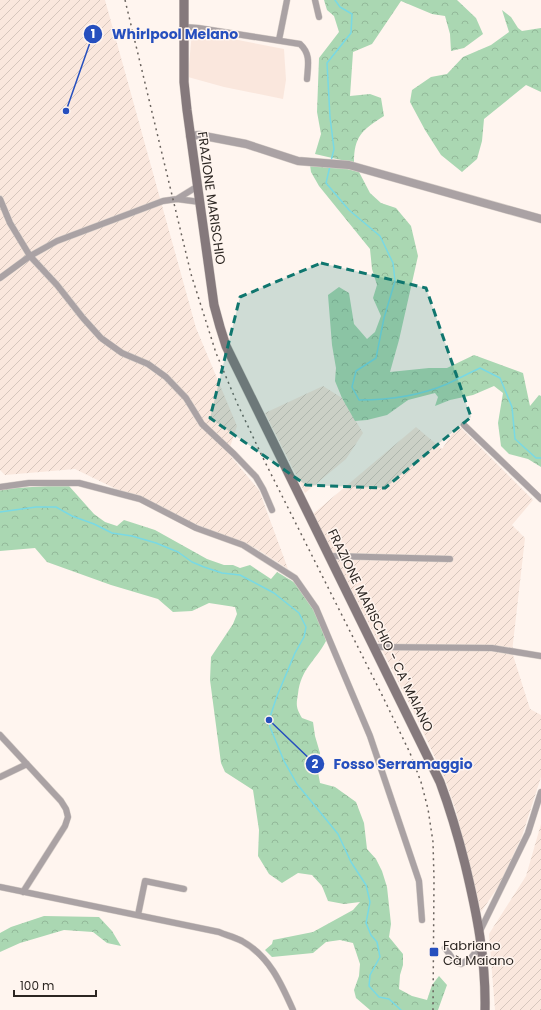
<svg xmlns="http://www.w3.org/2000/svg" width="541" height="1010" viewBox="0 0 541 1010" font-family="Poppins,sans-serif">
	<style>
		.built { fill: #fae7dd }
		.industrial { fill: url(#industrial-furrows) }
		.forest { fill: url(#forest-crowns) }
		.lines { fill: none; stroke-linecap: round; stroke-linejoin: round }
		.stream { stroke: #79d9e4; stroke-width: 1.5 }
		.minor-casing { stroke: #d9d0ca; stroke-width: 7 }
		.tertiary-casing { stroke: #d9d0ca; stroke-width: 9 }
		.secondary-casing { stroke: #d9d0ca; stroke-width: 10 }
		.minor { stroke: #aaa2a4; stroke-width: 6 }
		.tertiary { stroke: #aaa2a4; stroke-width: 8 }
		.secondary { stroke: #85797c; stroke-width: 9 }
		.rail { stroke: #69625d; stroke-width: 1.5; stroke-dasharray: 2 4; stroke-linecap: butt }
		.marked { fill: #0f766e; fill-opacity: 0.2; stroke: #0f766e; stroke-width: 3; stroke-dasharray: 8 5; stroke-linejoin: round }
		.poi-dot { fill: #264fbe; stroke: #fff5ef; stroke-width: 1.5 }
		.labels { text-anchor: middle; stroke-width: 3; stroke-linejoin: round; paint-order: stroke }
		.street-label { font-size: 13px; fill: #2c2622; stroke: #fff5ef }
		.poi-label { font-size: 13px; fill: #2c2622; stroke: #fff5ef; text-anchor: start }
		.leader { fill: none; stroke: #264fbe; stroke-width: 1.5 }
		.callout-dot { fill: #264fbe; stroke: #fff5ef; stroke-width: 1.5 }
		.mark-label { font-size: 12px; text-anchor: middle; font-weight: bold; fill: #fff }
		.callout-label { font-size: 14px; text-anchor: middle; font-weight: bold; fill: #264fbe; stroke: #fff5ef; stroke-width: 3; stroke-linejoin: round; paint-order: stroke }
	</style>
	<defs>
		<pattern id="industrial-furrows" width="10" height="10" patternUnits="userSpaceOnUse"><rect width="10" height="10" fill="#fae7dd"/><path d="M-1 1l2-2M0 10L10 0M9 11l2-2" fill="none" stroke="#d6c6bd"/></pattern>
		<pattern id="forest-crowns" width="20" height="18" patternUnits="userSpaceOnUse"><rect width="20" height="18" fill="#aad7b2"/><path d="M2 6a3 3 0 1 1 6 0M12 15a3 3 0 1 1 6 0" fill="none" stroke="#92b899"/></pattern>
	</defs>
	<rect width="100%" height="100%" fill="#fff5ef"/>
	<path class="built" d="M192,31L284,49L286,80L283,99L224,87L188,77Z"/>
	<path class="industrial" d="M0,0H105L196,328L237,426L228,453L259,490L288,569L257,549L151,506L75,469L5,475L0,470Z
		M323,386L342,398L363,433L346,459L305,493L265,413Z
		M458,425L533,500L512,525L525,538L512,652L530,709L541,715V777L522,836L498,887L481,912L456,811L445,779L418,721L313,514L416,427L442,449Z
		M541,824V1010H495L489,934L526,876Z"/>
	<path class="forest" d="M324,0H457L476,18L483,34L464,48L451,51L450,34L445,16L432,14L401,1L372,44L353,52L350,96L370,94L381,98L384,116C362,130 354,136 354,163L315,154L321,134L317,112L319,58L339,32L334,16L327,10Z
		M502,10L511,17L518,28L522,31L541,28V92L526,85L484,119L482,141L477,159L462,172L441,155L425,130L410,102L412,90L431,77L447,74L463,57L491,45L509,32Z
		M310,165L344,168L359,172L370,193L381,203L396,208L411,226L418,256L399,340L390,372L429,368H447L474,355L523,373L530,406L539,395L541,396V467L528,459L509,454L501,446L498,423L503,393L494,386L473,395L450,400L435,406L438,397L435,393L408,400L387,415L367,420L355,421L342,398L335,381L336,368L332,345L328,295L339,287L349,293L354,324L367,339L375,332L381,316L373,298L377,285L372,269L370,249L319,186L311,172Z
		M48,486H69L94,514L105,522L117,526L124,520L155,530L207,559L224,565H233L240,568L250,565L271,579L277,572C283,576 290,579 296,584C311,598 322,621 326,641C315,662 301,668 298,694C296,705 296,708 302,718L313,722L315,736L320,753L318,772L320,783L335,787L356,802L364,823L367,849L376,859L382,871L387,887L391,924L389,937L403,954V965L400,975L399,989L412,996L427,1000L432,985L439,976L447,985L438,1010H370L356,998L354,990L359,976L360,964L353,943L340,940L326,942L313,953L272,957L265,950L272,944L273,940L313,932L353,910L360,902L344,904L328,901L322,886L312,875L298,873L282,883L269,874L258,856L259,830L253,790L225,772L221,763L210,680L211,657L233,624L237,614L235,607L209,603L192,611L173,612L158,599L111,585L47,562L35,548L0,551V489Z
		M44,916L99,917L112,931L121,946L107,943L93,932L64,930L20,943L0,952V933L11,927Z"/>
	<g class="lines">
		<path class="stream" d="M331,161L334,149L330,117L327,63L351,33L352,14L340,7L335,0
			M330,166L326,183L349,210L380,236L393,263L395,281L384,318L376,358L356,371L352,387L359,400C389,400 419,396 447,384C458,379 469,373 480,368L500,378L512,407L515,439L536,458H541
			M0,512L36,507H56L72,516L94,524L112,533L132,536L156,543L178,552L192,562L204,567L222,573L240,575L274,593L299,613L306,627L304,637L295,653L277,696L269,720L270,727L284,761L297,784L338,834L351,862L366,885L370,902L366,923L371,935L377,942L380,957L370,975L369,986L379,997L389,999L401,1010"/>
		<g class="minor-casing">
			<path id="minor" d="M315,0L319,17
				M184,27L198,28L300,44C311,54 308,65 307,79
				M279,40L287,0
				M0,199L10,223L30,256L57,285L83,318L101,338L122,353L148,364L166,377L186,398L202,424L234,454L256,477L263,489L272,510
				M177,199L198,186
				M0,278L30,256L57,241L163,201L177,199L200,202
				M464,425L541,499
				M0,487L29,483H79L140,499L196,528L243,545L295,578L316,608L370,736L419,881L422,920
				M330,556L450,559
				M375,647L492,648L541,656
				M0,735L61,801L66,809L68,817L65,826L23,892
				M0,777L27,764
				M0,887L219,932C226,935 234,937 242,941C269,956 281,983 293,1010
				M138,915L145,881L184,889
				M479,933L528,833L541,792
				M445,948L455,962L461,964L471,958L481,945"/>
		</g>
		<g class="tertiary-casing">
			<path id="tertiary" d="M190,136L199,135L246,144L298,161L349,165L541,219"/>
		</g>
		<g class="secondary-casing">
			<path id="secondary" d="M184,0V82L187,110L214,305L220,327L226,346L440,782C450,809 458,836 465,864C477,914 486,959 485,1010"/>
		</g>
		<use href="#minor" class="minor"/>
		<use href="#tertiary" class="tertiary"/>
		<use href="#secondary" class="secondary"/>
		<path class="rail" d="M125,0L191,274L216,353L237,403L262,456L383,697L410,753L421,782L428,809L433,842L434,879L433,1010"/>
	</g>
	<path class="marked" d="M321,263L426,288L471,417L385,488L306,485L210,418L240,297Z"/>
	<rect class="poi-dot" x="429" y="947" width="10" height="10" rx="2"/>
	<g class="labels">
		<g class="street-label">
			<text transform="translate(212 198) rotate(82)" y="5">FRAZIONE MARISCHIO</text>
			<text transform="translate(381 630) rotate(64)" y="5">FRAZIONE MARISCHIO - CA' MAIANO</text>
		</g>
		<g class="poi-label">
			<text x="443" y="950">Fabriano<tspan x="443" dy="15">Cà Maiano</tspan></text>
		</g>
	</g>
	<path class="leader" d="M66 111L93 34M269 720L315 764"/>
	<g class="callout-dot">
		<circle cx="66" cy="111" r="4"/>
		<circle cx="269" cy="720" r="4"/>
		<circle cx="93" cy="34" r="10"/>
		<circle cx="315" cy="764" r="10"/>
	</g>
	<g class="mark-label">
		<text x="93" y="38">1</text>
		<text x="315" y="768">2</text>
	</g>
	<g class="callout-label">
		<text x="175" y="39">Whirlpool Melano</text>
		<text x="403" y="769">Fosso Serramaggio</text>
	</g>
	<path d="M14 990v6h82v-6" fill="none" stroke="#2c2622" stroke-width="2"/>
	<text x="20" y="990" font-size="12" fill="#2c2622" stroke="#fff5ef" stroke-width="3" paint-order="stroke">100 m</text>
</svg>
